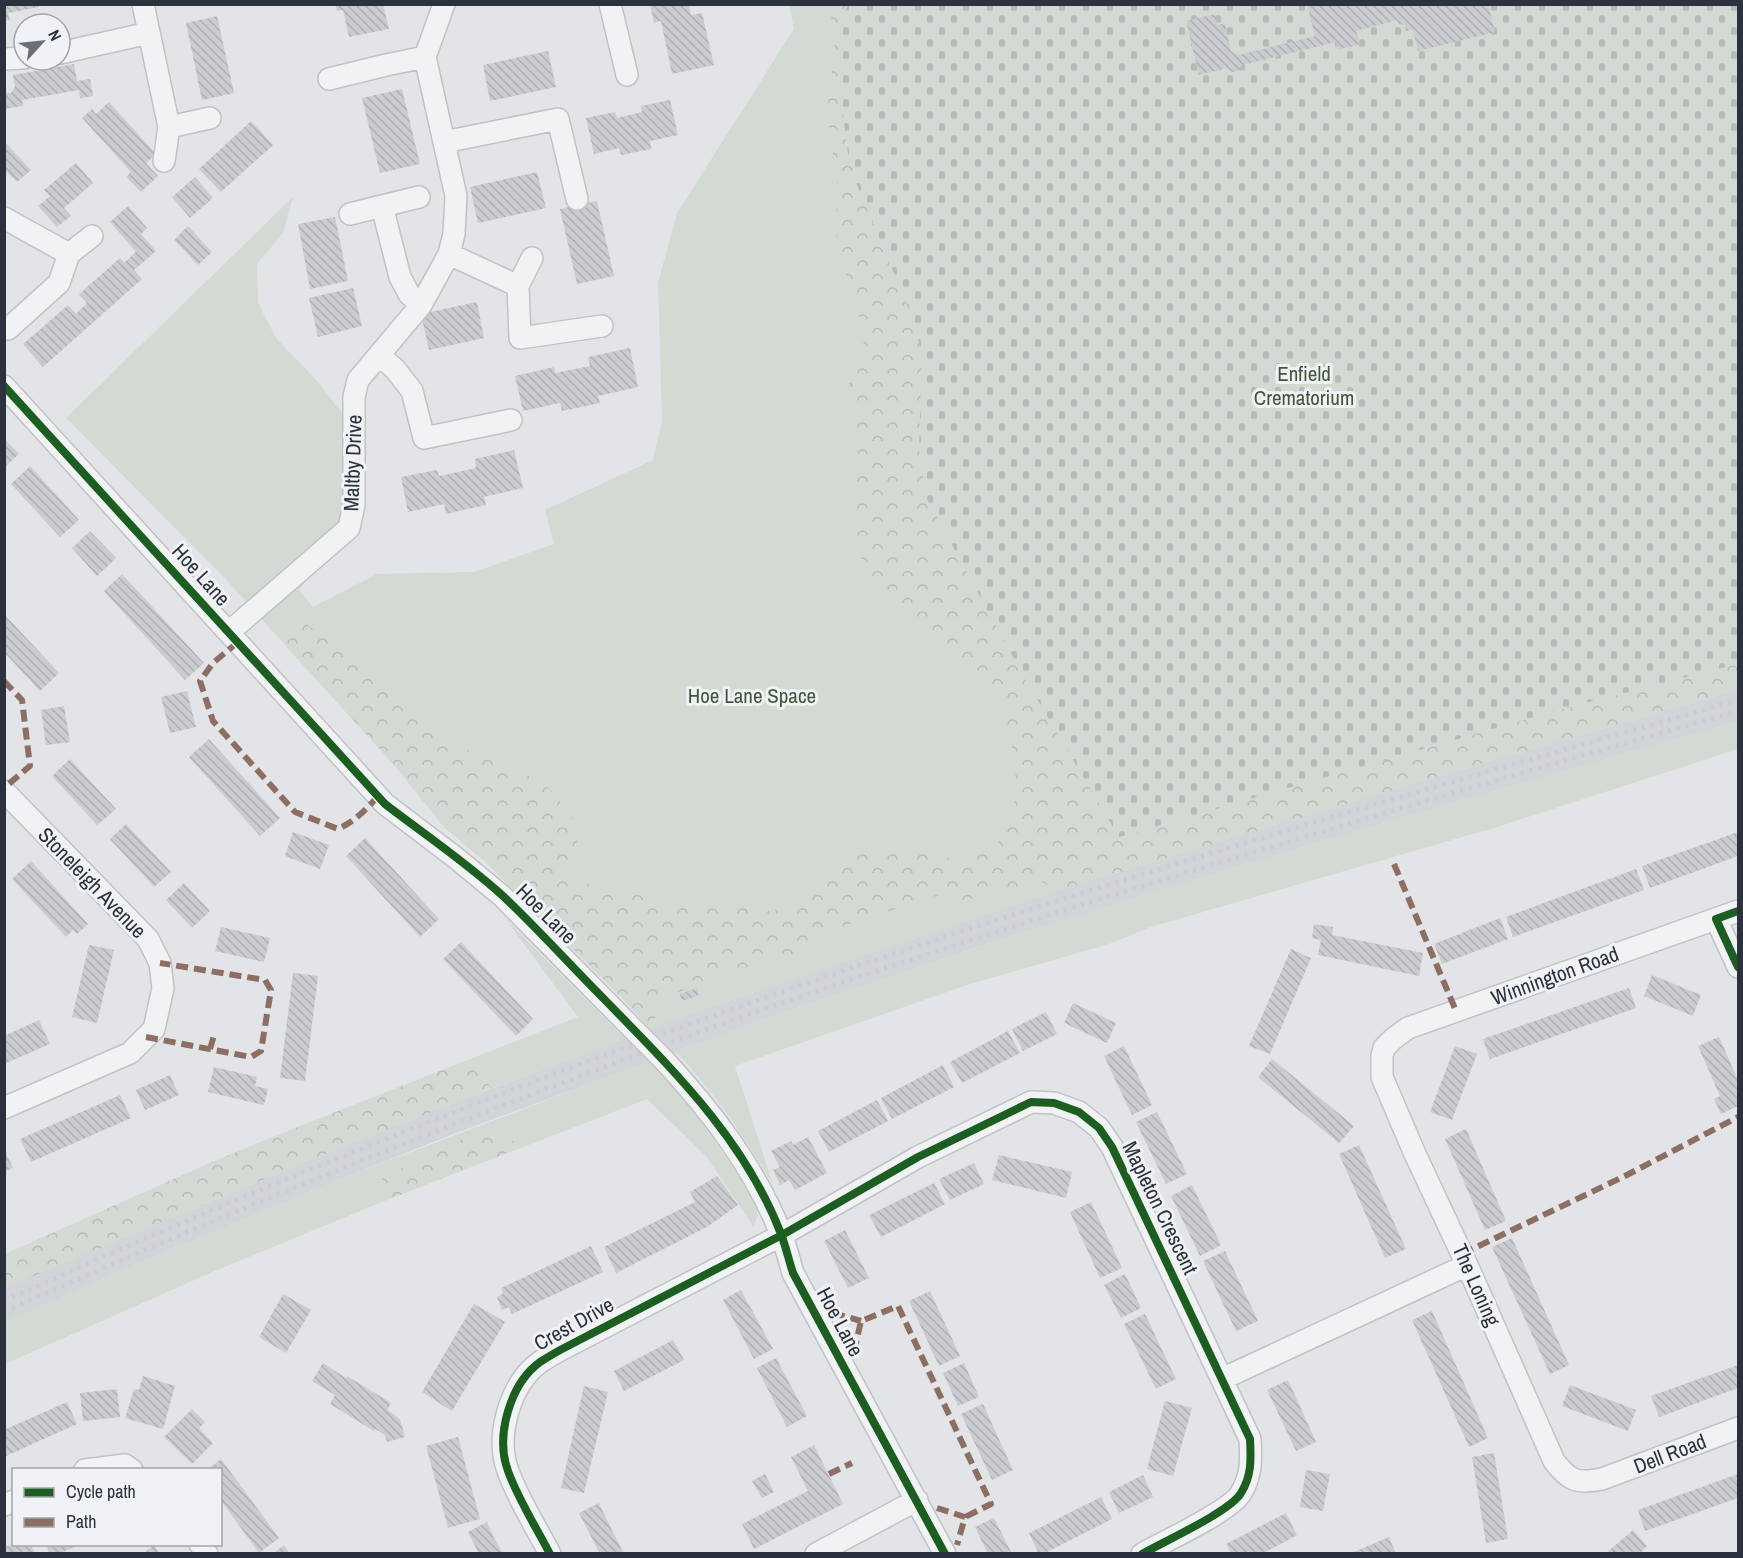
<svg xmlns="http://www.w3.org/2000/svg" width="1743" height="1558" viewBox="0 0 1743 1558" font-family="'Archivo Narrow',sans-serif">
	<style>
		.built { fill: #d1d4d9 }
		.green { fill: #d3d9d3 }
		.forest { fill: url(#forest-crowns) }
		.cemetery { fill: url(#cemetery-stones) }
		.building { fill: url(#building-back-hatch) }
		.lines { fill: none; stroke-linecap: round; stroke-linejoin: round }
		.minor-casing { stroke: #c0c2c5; stroke-width: 24 }
		.minor { stroke: #f1f2f3; stroke-width: 21 }
		.rail { stroke: #caccce; stroke-width: 4.5; stroke-dasharray: 3 6; stroke-linecap: butt }
		.minor-bridge-casing { stroke: #c0c2c5; stroke-width: 24; stroke-linecap: butt }
		.minor-bridge { stroke: #f1f2f3; stroke-width: 21 }
		.quiet { stroke: #8d6e63; stroke-width: 6; stroke-dasharray: 12 6; stroke-linecap: butt }
		.cycleway-casing { stroke: #f0f2f5; stroke-width: 11 }
		.cycleway { stroke: #1b5e20; stroke-width: 8 }
		.labels { text-anchor: middle; stroke-width: 6; stroke-linejoin: round; paint-order: stroke }
		.park-label { font-size: 21px; fill: #40573a; stroke: #f0f2f5 }
		.street-label { font-size: 21px; fill: #2b323d; stroke: #f0f2f5 }
	</style>
	<defs>
		<pattern id="forest-crowns" width="20" height="18" patternUnits="userSpaceOnUse" patternTransform="scale(1.5)"><rect width="20" height="18" fill="#d3d9d3"/><path d="M2 6a3 3 0 1 1 6 0M12 15a3 3 0 1 1 6 0" fill="none" stroke="#b5bbb6"/></pattern>
		<pattern id="cemetery-stones" width="16" height="16" patternUnits="userSpaceOnUse" patternTransform="scale(1.5)"><rect width="16" height="16" fill="#d3d9d3"/><path d="M2 7V4a2 2 0 0 1 4 0v3zM10 15v-3a2 2 0 0 1 4 0v3z" fill="#b5bbb6"/></pattern>
		<pattern id="building-back-hatch" width="6" height="6" patternUnits="userSpaceOnUse" patternTransform="scale(1.5)"><rect width="6" height="6" fill="#cacccf"/><path d="M-1 5l2 2M0 0l6 6M5-1l2 2" fill="none" stroke="#aeb0b3"/></pattern>
	</defs>
	<rect width="100%" height="100%" fill="#e2e4e7"/>
	<path class="built" d="M1738,690V721L1397,819L1179,884L971,949L759,1021L456,1133L343,1178L136,1264L5,1322L4,1288L308,1161L432,1111L707,1008L1030,899L1129,868L1456,771Z"/>
	<path class="green" d="M789,5H849L839,20L920,345L1119,837L964,901L1038,880L1058,891L707,1008L651,1030L662,998L706,982L807,951L524,901L490,866L444,827L395,766L221,574L66,418L293,197L283,233L257,264L258,303L276,338L320,384L346,419L343,523L299,590L313,607L377,574L474,572L554,544L545,510L653,460L662,421L658,283L677,213L794,29Z
		M1738,721V749L1497,827L1151,927L1112,943L970,984L735,1066L773,1185C745,1138 716,1094 678,1054L673,1052C978,941 1291,848 1603,759C1648,746 1694,734 1738,721Z
		M504,917L621,1035L627,1039L492,1088L465,1061L578,1017Z
		M649,1061L651,1064L681,1096L716,1143L754,1199L758,1216L753,1226L706,1156L647,1099L518,1149L507,1132L407,1167L384,1177L376,1189L382,1202L210,1273L5,1364L4,1322L136,1264L343,1178Z"/>
	<path class="forest" d="M902,4L915,324L922,358L919,449L927,499L1119,836L1558,710L1738,664V690L1456,771L1058,891L1038,880L964,901L942,894L835,929L807,951L706,982L662,998L651,1030L622,998L490,866L444,827L395,766L283,643L303,622L331,641L422,724L465,749L512,766L549,788L573,818L579,839L570,854L568,866L575,877L597,888L676,902L771,911L796,903L824,885L850,860L870,849L894,845L927,854L962,860L995,847L1011,823L1017,787L1011,738L997,692L955,651L909,625L870,577L851,536L859,462L849,385L866,335L852,299L834,225L839,197L827,112L836,33L827,5Z
		M465,1061L492,1088L308,1161L5,1288V1254L212,1162L285,1132Z
		M494,1129L507,1132L518,1149L382,1202L376,1189L384,1177L465,1138Z"/>
	<path class="cemetery" d="M849,4L1738,5V664L1558,710L1119,837L1020,670L927,499L919,449L922,358L915,324L857,185L848,154L843,115L839,56V20Z"/>
	<path class="building" d="M4,4H39V7L8,13L10,20L4,21Z
		M335,4H383L389,29L349,37L343,10L337,11Z
		M650,4H689L691,15L702,13L714,65L672,74L661,21L654,23Z
		M1307,4H1488L1495,32L1418,51L1413,30L1406,31L1405,25L1398,24L1397,20L1356,31L1360,44L1338,50L1336,42L1242,65L1238,71L1232,72L1227,68L1199,75L1186,21L1215,14L1217,25L1225,23L1231,52H1234L1239,55L1315,36Z
		M217,16L234,93L202,100L186,23Z
		M548,51L556,87L490,101L483,65Z
		M74,64L77,81L90,79L93,96L80,98L79,90L22,100L23,106L4,109V93H11L15,87L13,75Z
		M402,89L420,164L380,173L362,98Z
		M670,100L678,135L650,141L651,149L621,155L619,148L594,154L586,118L615,112L617,118L642,112L641,106Z
		M109,102L156,154L146,163L158,176L141,192L126,177L131,172L82,118L92,109L96,114Z
		M251,121L273,145L221,192L199,169Z
		M4,141L31,170L17,182L5,170L4,171Z
		M76,163L93,183L64,208L71,216L57,227L38,206L50,196L44,190Z
		M537,172L546,208L478,223L470,187Z
		M195,177L213,198L190,218L172,197Z
		M597,201L614,276L577,284L560,209Z
		M128,206L147,228L141,234L156,251L134,270L142,279L43,367L23,344L68,305L76,314L87,303L79,294L120,258L124,263L136,252L110,222Z
		M335,217L348,281L310,289L298,224Z
		M188,226L212,252L198,265L174,240Z
		M353,288L362,326L318,337L309,298Z
		M477,302L484,338L429,350L421,314Z
		M630,348L638,387L598,396L600,403L562,411L560,403L523,411L515,376L554,367L555,373L590,366L588,357Z
		M4,438L19,454L4,468Z
		M514,450L523,488L484,497L486,505L446,514L444,504L408,512L401,477L437,470L439,476L476,468L475,459Z
		M30,466L79,520L60,537L11,484Z
		M90,531L116,558L97,576L72,548Z
		M122,574L204,663L185,680L104,591Z
		M4,614L59,673L40,691L4,652Z
		M187,691L196,727L170,733L161,697Z
		M64,706L70,742L46,745L41,710Z
		M209,739L280,818L260,836L189,757Z
		M70,759L116,809L97,825L52,776Z
		M126,824L171,872L154,887L110,839Z
		M293,832L329,845L320,869L285,856Z
		M1738,832V856L1650,888L1642,866Z
		M365,838L439,919L420,937L346,856Z
		M31,861L88,924L77,934L73,930L66,937L12,879Z
		M1636,869L1644,890L1513,937L1506,917Z
		M184,883L210,911L192,928L166,900Z
		M1500,918L1508,939L1442,964L1434,944Z
		M1314,924L1333,927L1332,935L1423,953L1419,976L1318,955L1321,940L1312,938Z
		M221,927L270,938L264,962L215,951Z
		M461,942L533,1019L516,1036L443,959Z
		M89,945L114,950L97,1023L72,1017Z
		M1291,949L1311,958L1270,1054L1249,1046Z
		M293,973L318,976L305,1081L280,1078Z
		M1652,975L1701,995L1693,1016L1644,996Z
		M697,988L699,995L682,1001L680,994Z
		M1629,988L1636,1008L1490,1059L1483,1039Z
		M1073,1003L1116,1023L1107,1043L1064,1023Z
		M1046,1012L1057,1034L1023,1051L1012,1029Z
		M39,1020L50,1044L4,1064V1036Z
		M1008,1031L1020,1053L962,1083L950,1062Z
		M1719,1037L1738,1080V1106L1721,1114L1714,1099L1720,1096L1698,1046Z
		M1124,1046L1152,1105L1132,1115L1104,1056Z
		M1455,1046L1477,1054L1452,1120L1430,1112Z
		M1272,1059L1354,1126L1339,1143L1258,1077Z
		M943,1065L954,1087L892,1119L881,1098Z
		M214,1067L257,1077L255,1086L268,1089L264,1105L208,1092Z
		M170,1075L179,1095L145,1110L136,1090Z
		M120,1095L131,1118L31,1162L20,1139Z
		M877,1100L888,1121L829,1152L818,1131Z
		M1157,1112L1187,1174L1166,1184L1136,1122Z
		M1466,1129L1506,1221L1485,1230L1445,1139Z
		M808,1137L827,1173L795,1190L789,1180L780,1185L773,1170L780,1167L771,1151L791,1141L793,1145Z
		M1359,1145L1406,1249L1385,1258L1339,1154Z
		M4,1149L13,1168L4,1172Z
		M999,1155L1072,1172L1066,1198L992,1180Z
		M974,1163L984,1184L950,1200L939,1179Z
		M717,1176L738,1205L707,1227L616,1273L604,1247L695,1202L690,1192Z
		M934,1183L945,1204L881,1237L869,1215Z
		M1192,1185L1221,1245L1200,1256L1171,1196Z
		M1091,1202L1122,1268L1100,1278L1070,1212Z
		M845,1230L869,1278L848,1288L824,1241Z
		M1512,1238L1569,1365L1550,1374L1492,1247Z
		M591,1246L603,1272L512,1314L509,1307L502,1310L497,1297L503,1293L501,1288Z
		M1225,1251L1258,1321L1236,1331L1203,1261Z
		M1125,1274L1141,1308L1121,1318L1104,1285Z
		M741,1290L773,1349L754,1359L723,1300Z
		M930,1291L960,1356L939,1366L909,1301Z
		M283,1294L311,1310L286,1353L259,1337Z
		M474,1304L505,1322L452,1411L422,1392Z
		M1432,1311L1488,1438L1469,1447L1412,1320Z
		M1145,1314L1176,1379L1156,1389L1124,1324Z
		M673,1340L684,1360L624,1391L614,1371Z
		M776,1358L807,1416L787,1427L757,1368Z
		M323,1363L346,1378L347,1376L391,1403L387,1410L400,1419L405,1437L387,1442L385,1435L375,1429L374,1431L330,1404L335,1395L312,1381Z
		M964,1363L979,1397L958,1406L943,1373Z
		M1738,1365V1388L1659,1417L1651,1396Z
		M143,1376L175,1386L163,1429L125,1418L134,1389L139,1390Z
		M1288,1380L1316,1442L1296,1451L1267,1390Z
		M1570,1385L1636,1410L1628,1431L1562,1406Z
		M584,1386L608,1392L584,1493L561,1488Z
		M117,1389L120,1417L83,1421L80,1393Z
		M1165,1401L1192,1408L1173,1476L1147,1469Z
		M67,1402L77,1424L4,1457V1430Z
		M983,1404L1013,1470L992,1480L961,1414Z
		M192,1409L205,1422L199,1428L213,1443L192,1464L164,1437Z
		M458,1437L480,1519L448,1528L426,1446Z
		M814,1445L843,1504L754,1549L742,1524L808,1491L791,1457Z
		M1494,1453L1508,1539L1486,1543L1472,1457Z
		M221,1459L279,1538L259,1553L220,1499V1470H207Z
		M1306,1470L1330,1474L1323,1511L1300,1507Z
		M765,1474L774,1492L762,1498L752,1481Z
		M1738,1474V1498L1645,1531L1638,1510Z
		M1143,1475L1153,1497L1119,1513L1109,1492Z
		M1101,1497L1112,1519L1043,1554H1039L1029,1533Z
		M599,1503L606,1518L624,1554H600L579,1513Z
		M1286,1513L1297,1535L1262,1554H1231L1226,1544Z
		M994,1518L1012,1554H988L975,1527Z
		M487,1522L494,1538L503,1554H479L468,1532Z
		M1633,1530L1647,1546L1639,1554H1605Z
		M1389,1537L1396,1554H1349Z
		M14,1544L31,1545L35,1554H4V1547Z
		M46,1545H78L59,1554H50Z
		M154,1545L160,1554H143Z
		M284,1545L290,1554H273Z"/>
	<g class="lines">
		<g class="minor-casing">
			<path id="minor" d="M143,4L169,127L164,161
				M610,4L627,75
				M60,53L149,33
				M4,59L24,58
				M329,79L386,65L425,57
				M169,127L210,118
				M444,142L558,119L577,199
				M382,206L400,277L409,294L421,305
				M350,214L419,197
				M4,218L69,254
				M449,254L518,286
				M532,258L518,286L520,338L602,326
				M8,329L59,283L69,254L92,236
				M379,355L395,369L412,391L424,438L511,420
				M4,386L385,804L456,858L502,896L634,1030
				M229,632L349,528L354,505V397L358,380L421,305L449,254L454,234L456,196L425,57L444,4
				M4,791L148,939L160,963L163,988L154,1029L130,1053L4,1108
				M1738,911L1408,1028L1393,1039L1384,1048L1382,1056V1077L1415,1154L1467,1265L1554,1461C1569,1481 1577,1484 1602,1479L1738,1428
				M1716,919L1738,967
				M664,1060C711,1111 755,1168 781,1234C786,1246 789,1260 793,1273L945,1554
				M1222,1379L1467,1265
				M85,1470L125,1465L132,1470
				M4,1505L14,1501
				M200,1544L207,1554
				M550,1554C536,1527 518,1499 508,1471C495,1436 510,1384 540,1362C548,1357 556,1352 564,1348L782,1235L918,1157L1031,1102L1054,1103L1079,1112L1099,1128L1112,1147L1250,1439C1251,1459 1252,1475 1241,1493C1231,1511 1163,1542 1142,1554
				M816,1554L917,1500"/>
		</g>
		<use href="#minor" class="minor"/>
		<path class="rail" d="M4,1301C254,1188 509,1087 767,997C1087,885 1413,793 1738,700
			M4,1312C150,1246 298,1185 447,1127C556,1085 666,1043 776,1005C1094,896 1416,803 1738,711"/>
		<g class="minor-bridge-casing">
			<path id="minor-bridge" d="M634,1030L664,1060"/>
		</g>
		<use href="#minor-bridge" class="minor-bridge"/>
		<path class="quiet" d="M238,642L213,663L200,681L213,721L295,812L338,829C355,821 366,810 378,796
			M4,681L22,700L30,766L4,788
			M1394,864L1456,1011
			M146,1037L251,1057L261,1051L271,990L265,980L160,963
			M210,1049L215,1032
			M1462,1254L1625,1176L1738,1117
			M833,1313L861,1321
			M854,1352L861,1321L898,1306L991,1504L965,1517
			M829,1474L852,1463
			M937,1508L965,1517L957,1545"/>
		<g class="cycleway-casing">
			<path id="cycleway" d="M4,386L385,804C424,834 466,862 503,896C538,929 571,966 605,1000C674,1071 745,1140 781,1234C786,1247 789,1261 793,1273L945,1554
				M1738,911L1716,919L1738,967
				M550,1554C536,1527 518,1499 508,1471C495,1436 510,1384 540,1362C548,1357 556,1352 564,1348L782,1235L918,1157L1031,1102L1054,1103L1079,1112L1099,1128L1112,1147L1250,1439C1251,1459 1252,1475 1241,1493C1231,1511 1163,1542 1142,1554"/>
		</g>
		<use href="#cycleway" class="cycleway"/>
	</g>
	<g class="labels">
		<g class="park-label">
			<text x="1304" y="381">Enfield<tspan x="1304" dy="24">Crematorium</tspan></text>
			<text x="752" y="703">Hoe Lane Space</text>
		</g>
		<g class="street-label">
			<text transform="translate(353 463) rotate(-88)" y="7">Maltby Drive</text>
			<text transform="translate(201 575) rotate(48)" y="7">Hoe Lane</text>
			<text transform="translate(92 883) rotate(46)" y="7">Stoneleigh Avenue</text>
			<text transform="translate(546 914) rotate(45)" y="7">Hoe Lane</text>
			<text transform="translate(1555 976) rotate(-20)" y="7">Winnington Road</text>
			<text transform="translate(1160 1208) rotate(64)" y="7">Mapleton Crescent</text>
			<text transform="translate(1476 1285) rotate(66)" y="7">The Loning</text>
			<text transform="translate(840 1322) rotate(62)" y="7">Hoe Lane</text>
			<text transform="translate(574 1324) rotate(-29)" y="7">Crest Drive</text>
			<text transform="translate(1670 1454) rotate(-21)" y="7">Dell Road</text>
		</g>
	</g>
	<rect width="1743" height="1558" fill="none" stroke="#2b323d" stroke-width="12"/>
	<rect x="12" y="1468" width="210" height="78" fill="#f0f2f5" stroke="#a1a5ab" stroke-width="1.5"/>
	<rect x="24" y="1488" width="30" height="9" fill="#1b5e20" stroke="#a1a5ab" stroke-width="1.5"/>
	<text x="66" y="1498" font-size="18" fill="#2b323d">Cycle path</text>
	<rect x="24" y="1518" width="30" height="9" fill="#8d6e63" stroke="#a1a5ab" stroke-width="1.5"/>
	<text x="66" y="1528" font-size="18" fill="#2b323d">Path</text>
	<g transform="translate(42 42) rotate(63)"><circle r="28" fill="#f0f2f5" stroke="#a1a5ab" stroke-width="1.5"/>
	<path d="M0-4.5L10 22L0 15L-10 22Z" fill="#6b7078"/>
	<text y="-9" font-size="16" font-weight="bold" text-anchor="middle" fill="#2b323d">N</text>
	</g>
</svg>
